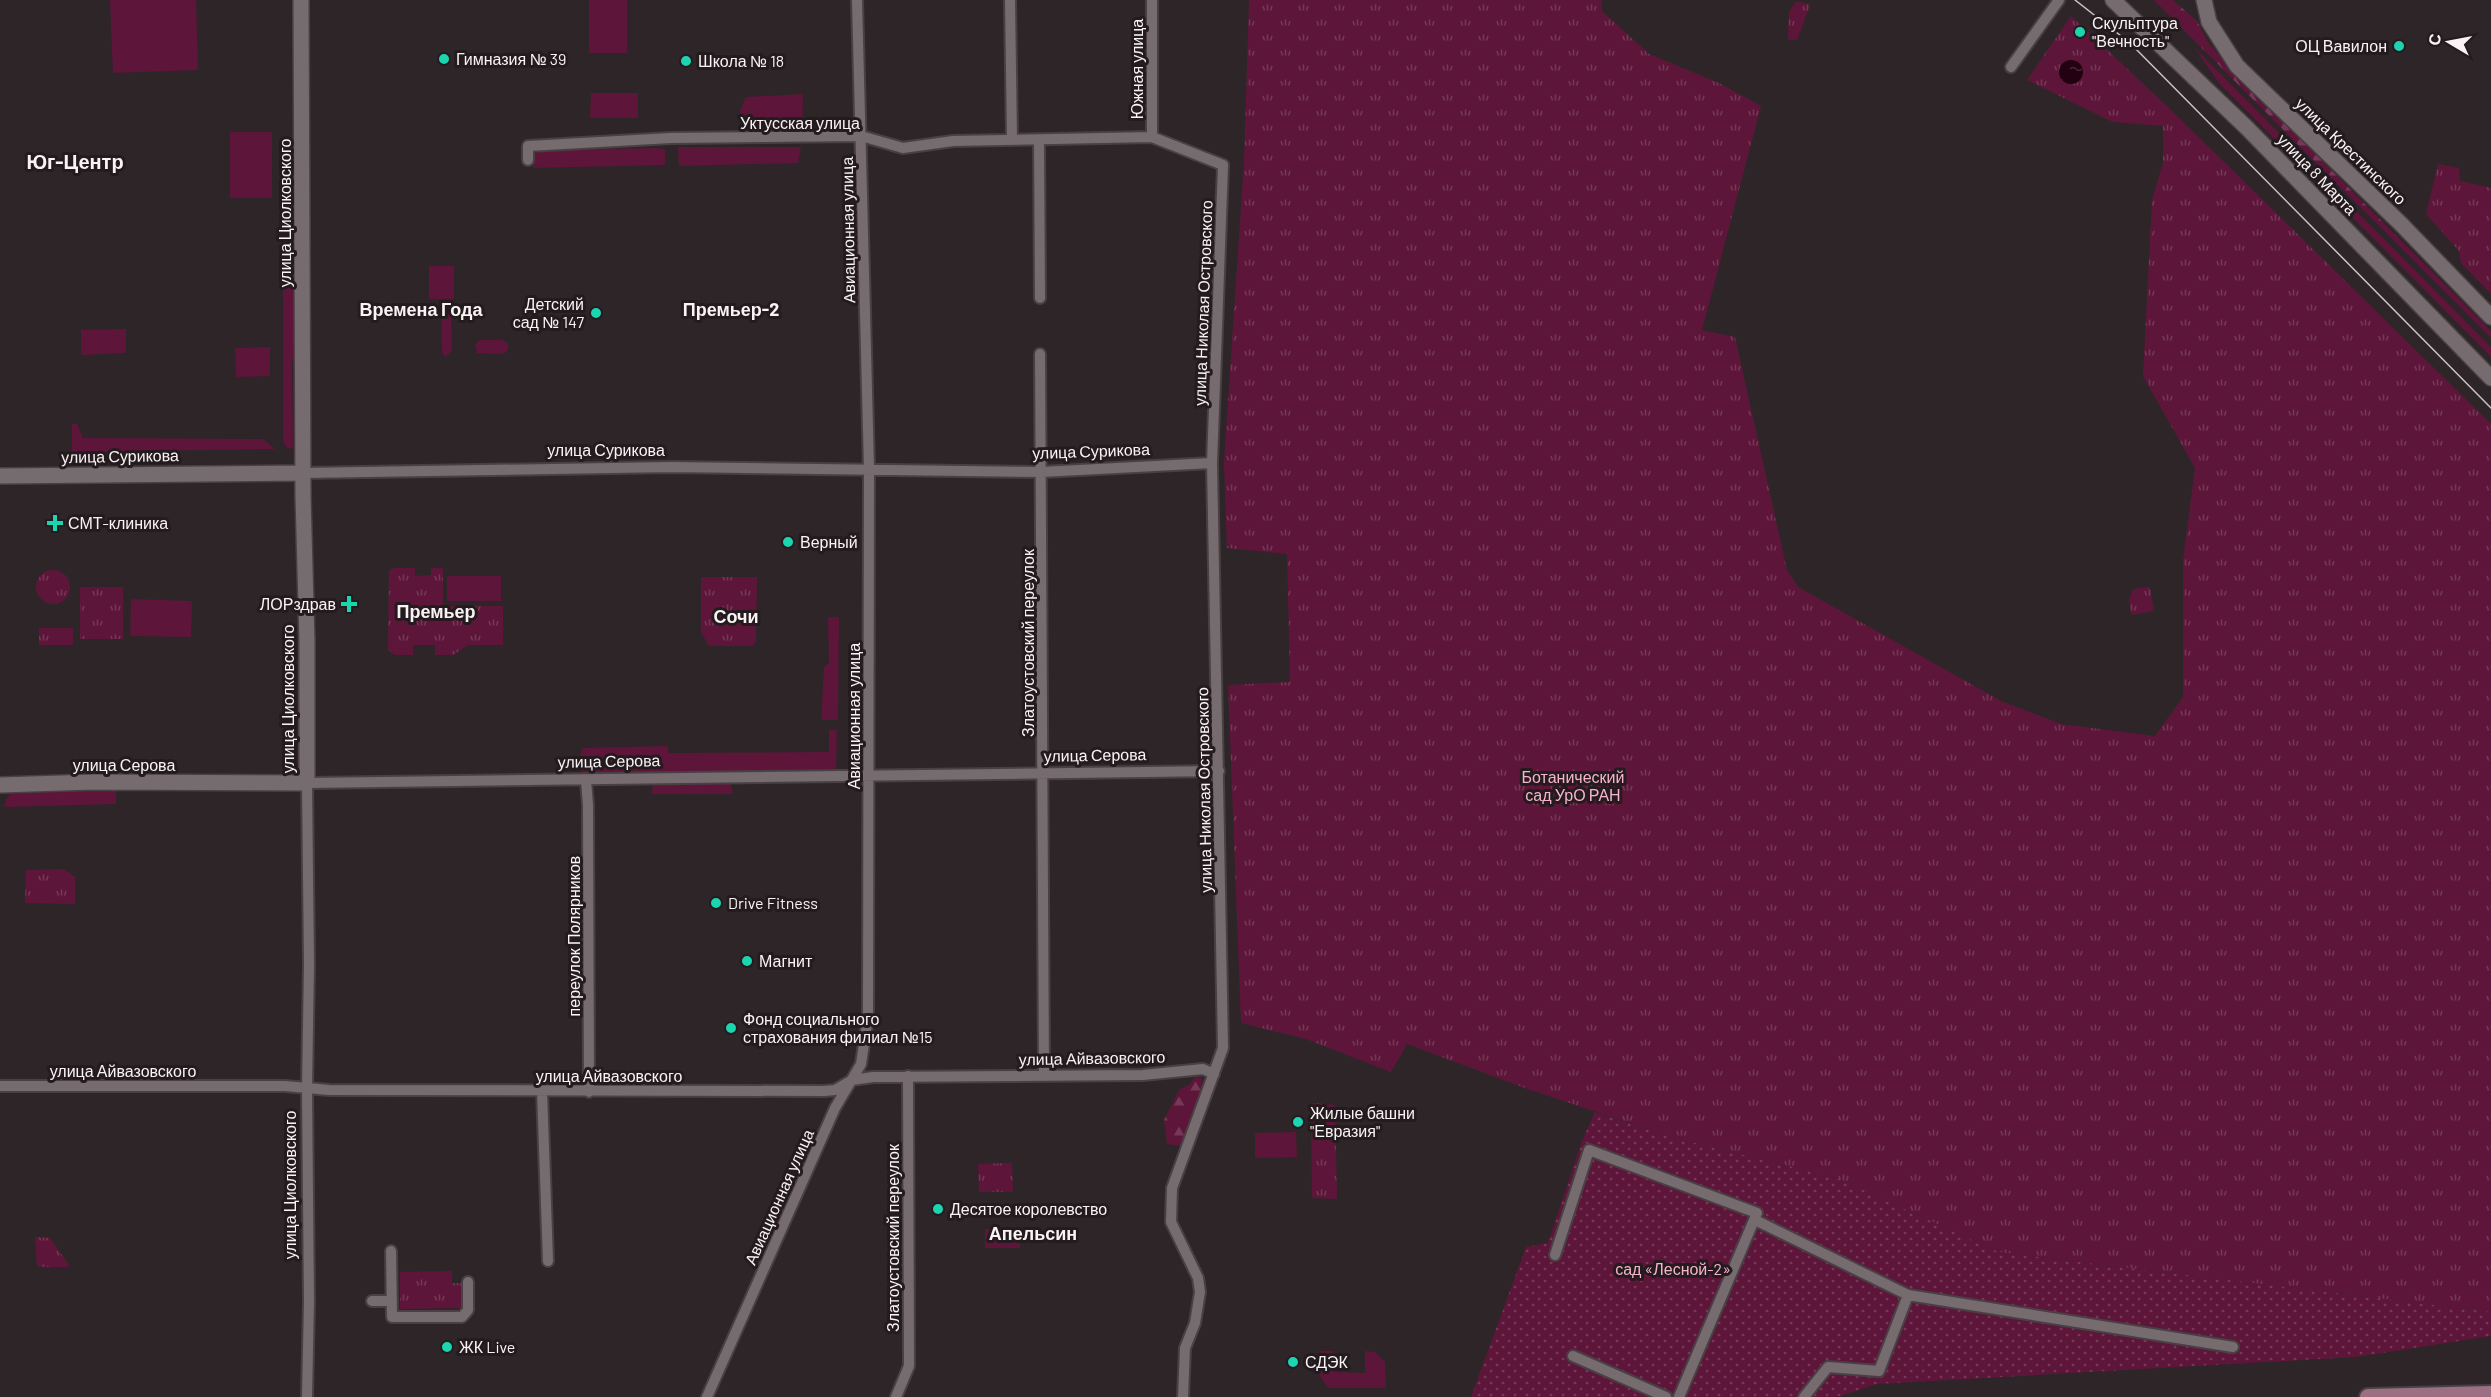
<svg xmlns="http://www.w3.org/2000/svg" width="2491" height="1397" viewBox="0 0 2491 1397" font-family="Barlow,sans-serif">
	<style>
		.grass { fill: #5d1639 }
		.forest { fill: url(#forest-firs) }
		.park { fill: url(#park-tufts) }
		.garden { fill: url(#garden-dots) }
		.water { fill: url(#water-ripples) }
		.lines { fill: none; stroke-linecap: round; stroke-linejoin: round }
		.street-casing { stroke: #484043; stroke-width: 14 }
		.secondary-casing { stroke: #484043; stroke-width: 18 }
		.primary-casing { stroke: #484043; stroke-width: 20 }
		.street { stroke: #766b6f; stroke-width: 10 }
		.secondary { stroke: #766b6f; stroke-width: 15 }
		.primary { stroke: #9c7082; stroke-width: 16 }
		.tram { stroke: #ccc5c7; stroke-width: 1.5 }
		.poi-dot { fill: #1bd5b1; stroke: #241b1e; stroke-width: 2 }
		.labels { text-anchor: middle; stroke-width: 6; stroke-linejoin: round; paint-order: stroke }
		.poi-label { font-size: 16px; fill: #f9f3f5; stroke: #241b1e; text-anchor: start }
		.street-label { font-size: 16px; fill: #f9f3f5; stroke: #241b1e }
		.park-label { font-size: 16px; fill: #f7b2cc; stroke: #241b1e }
		.neighbourhood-label { font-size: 18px; font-weight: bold; fill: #f9f3f5; stroke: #241b1e }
		.quarter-label { font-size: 20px; font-weight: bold; fill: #f9f3f5; stroke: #241b1e }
	</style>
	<defs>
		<pattern id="forest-firs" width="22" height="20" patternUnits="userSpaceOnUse" patternTransform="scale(1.5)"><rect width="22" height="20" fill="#5d1639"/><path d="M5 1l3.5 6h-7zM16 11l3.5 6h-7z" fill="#753856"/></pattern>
		<pattern id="park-tufts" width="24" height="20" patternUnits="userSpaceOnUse" patternTransform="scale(1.5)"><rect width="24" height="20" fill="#5d1639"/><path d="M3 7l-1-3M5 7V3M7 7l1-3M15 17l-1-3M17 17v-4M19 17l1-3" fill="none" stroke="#753856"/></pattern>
		<pattern id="garden-dots" width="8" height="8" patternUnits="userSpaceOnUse" patternTransform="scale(1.5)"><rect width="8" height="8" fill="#5d1639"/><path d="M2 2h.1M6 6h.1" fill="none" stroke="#753856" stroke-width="1.8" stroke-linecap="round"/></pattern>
		<pattern id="water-ripples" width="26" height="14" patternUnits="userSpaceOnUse" patternTransform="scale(1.5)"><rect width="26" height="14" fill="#240112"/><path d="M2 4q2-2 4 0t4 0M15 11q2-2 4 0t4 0" fill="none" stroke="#452635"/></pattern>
	</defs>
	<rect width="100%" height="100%" fill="#2e2528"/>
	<path class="grass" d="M110,0H196L198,70L113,73Z
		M589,0H627V53H589Z
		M2194,47L2491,347V357L2218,82Z
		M591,93H638V118H590Z
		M803,94L802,132L742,130L740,110L746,97Z
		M230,132H272V198H230Z
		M678,147H801L798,163L679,166Z
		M660,148L665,150V165L533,168L534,154L542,150Z
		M429,266H454V299H429Z
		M283,278L292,280L295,284L297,319L292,365L293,447L290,449L286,447L283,440Z
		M441,310H451L452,351L445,357L442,352Z
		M126,329V353L81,355V330Z
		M480,340H502L508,343V350L503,354L477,353L475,345Z
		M270,347V376L236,377L235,348Z
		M72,424H77L83,438L263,439L275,449L72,452Z
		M447,576H501V601H447Z
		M131,599L192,601L191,637L130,636Z
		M828,617H839L838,720H821L824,667L829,663Z
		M829,730H837L836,769L582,774L578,760L583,748L667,746L669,753L829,752Z
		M730,782L733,794H651L654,784Z
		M116,788V804L5,807L6,800L11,792Z
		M1296,1132L1297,1157L1255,1158V1133Z
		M985,1229H1020V1248H985Z
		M1320,1351H1334V1372L1365,1373V1351L1375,1352L1385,1362L1386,1388H1328L1320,1376Z"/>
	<path class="forest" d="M2154,0H2173L2197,21L2208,42L2227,65L2484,324L2491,331V338Z
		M1195,1076L1202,1078L1203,1092L1181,1146L1167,1144L1164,1120L1179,1090L1190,1084Z"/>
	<path class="park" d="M1249,0H1601L1602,11L1649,54L1719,83L1761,106L1702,330L1735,337L1787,570L1798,587L2001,701L2061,724L2155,736L2183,697V561L2195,468L2143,376L2152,200L2163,163V126L2113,122L2027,80L2071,16L2169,108L2491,424V1312L1998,1252L1837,1178L1675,1138L1522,1087L1407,1044L1391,1072L1306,1039L1241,1023L1228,685L1290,682L1287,554L1227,548L1224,462L1244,162Z
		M1797,1L1810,5L1797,40H1788L1789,11Z
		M2438,164L2459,168L2460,181L2491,188V294L2461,263L2459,251L2426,214Z
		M415,568V576L431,575V568H443V606H503V645H468L453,655H435V645H413V655H395L388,650L389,571L394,568Z
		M36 587a17 17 0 1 1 34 0a17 17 0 1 1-34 0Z
		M701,577H757L756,641L752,646H709L701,632Z
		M80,587H123V639H80Z
		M2150,587L2154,611L2131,615L2129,599L2133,589Z
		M39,628H73V645H39Z
		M64,869L75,877V904L25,903L26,870Z
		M1313,1103L1335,1105L1337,1198L1335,1199L1312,1198L1311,1105Z
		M1012,1163L1013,1192H979L978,1164Z
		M35,1237L50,1238L69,1265L67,1267H41L37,1265Z
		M452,1271V1283H465V1308L400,1309V1272Z"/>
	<path class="garden" d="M1595,1112L1675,1138L1837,1178L1998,1252L2491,1312V1336L2356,1357L1877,1384L1837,1397H1471L1526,1247L1548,1243L1582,1141Z"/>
	<path class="water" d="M2059 72a12 12 0 1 1 24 0a12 12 0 1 1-24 0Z"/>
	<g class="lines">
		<g class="street-casing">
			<path id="street" d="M1010,0L1012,140
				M1152,0V137
				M2011,67L2059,0
				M1039,140L1040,298
				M528,160V146L671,138L861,136L903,148L953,141L1152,137L1223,165L1212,463L1223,1048L1172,1188L1171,1222L1198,1278L1200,1292L1195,1323L1185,1348L1183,1397
				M1040,354L1044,1075
				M303,473L671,467L1041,472L1212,463
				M586,780L588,805L589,1092
				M0,1086H285L329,1090L824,1091L835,1090L852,1080L873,1077L1143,1075L1203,1069L1214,1074
				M542,1091L548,1261
				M1755,1220L1908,1295L2233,1347
				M391,1251L392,1317H462L468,1310V1282
				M1555,1255L1589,1150L1757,1213L1679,1397
				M372,1301H392
				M1573,1356L1666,1397
				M307,1397L309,1302L307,1089L309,965L307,783L1219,771
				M707,1397L835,1108L861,1064L868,1017L869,468L857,0
				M896,1397L909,1366L908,1076
				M1804,1397L1828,1367L1879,1371L1908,1295"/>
		</g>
		<g class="secondary-casing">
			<path id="secondary" d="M2113,0L2247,128L2491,378
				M2204,0L2209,22L2237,66L2401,224L2491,317
				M0,476L303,473
				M0,785L93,782L307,783V642L303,496L301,0"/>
		</g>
		<g class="primary-casing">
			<path id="primary" d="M2368,1397L2491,1394"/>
		</g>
		<use href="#street" class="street"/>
		<use href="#secondary" class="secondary"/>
		<use href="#primary" class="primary"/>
		<path class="tram" d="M2075,0L2130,43L2491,408"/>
	</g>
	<g class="poi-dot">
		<circle cx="2080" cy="32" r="6"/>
		<circle cx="2399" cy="46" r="6"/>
		<circle cx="444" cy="59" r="6"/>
		<circle cx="686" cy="61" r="6"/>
		<circle cx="596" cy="313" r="6"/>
		<path d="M52 514h6v6h6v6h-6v6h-6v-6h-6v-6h6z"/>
		<circle cx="788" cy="542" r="6"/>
		<path d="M346 595h6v6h6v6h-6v6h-6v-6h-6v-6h6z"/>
		<circle cx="716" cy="903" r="6"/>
		<circle cx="747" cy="961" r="6"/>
		<circle cx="731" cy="1028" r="6"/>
		<circle cx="1298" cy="1122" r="6"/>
		<circle cx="938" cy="1209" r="6"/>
		<circle cx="447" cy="1347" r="6"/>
		<circle cx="1293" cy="1362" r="6"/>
	</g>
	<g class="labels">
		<g class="poi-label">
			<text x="2092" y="29">Скульптура<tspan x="2092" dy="18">"Вечность"</tspan></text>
			<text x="2387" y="52" text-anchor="end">ОЦ Вавилон</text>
			<text x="456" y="65">Гимназия № 39</text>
			<text x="698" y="67">Школа № 18</text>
			<text x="584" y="310" text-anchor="end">Детский<tspan x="584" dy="18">сад № 147</tspan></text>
			<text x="68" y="529">СМТ-клиника</text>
			<text x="800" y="548">Верный</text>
			<text x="336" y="610" text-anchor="end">ЛОРздрав</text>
			<text x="728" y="909">Drive Fitness</text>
			<text x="759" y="967">Магнит</text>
			<text x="743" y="1025">Фонд социального<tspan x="743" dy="18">страхования филиал №15</tspan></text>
			<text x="1310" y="1119">Жилые башни<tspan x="1310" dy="18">"Евразия"</tspan></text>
			<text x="950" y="1215">Десятое королевство</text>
			<text x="459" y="1353">ЖК Live</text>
			<text x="1305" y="1368">СДЭК</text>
		</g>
		<g class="street-label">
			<text transform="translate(1137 69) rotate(-90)" y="6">Южная улица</text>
			<text x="800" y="129">Уктусская улица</text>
			<text transform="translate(2351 151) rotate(44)" y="6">улица Крестинского</text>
			<text transform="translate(2317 174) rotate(46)" y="6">улица 8 Марта</text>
			<text transform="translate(285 213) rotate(-90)" y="6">улица Циолковского</text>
			<text transform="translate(848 230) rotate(-91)" y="6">Авиационная улица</text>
			<text transform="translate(1203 303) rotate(-88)" y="6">улица Николая Островского</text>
			<text x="606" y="456">улица Сурикова</text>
			<text transform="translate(1091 451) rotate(-2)" y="6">улица Сурикова</text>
			<text transform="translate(120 456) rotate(-1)" y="6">улица Сурикова</text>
			<text transform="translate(1028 643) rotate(-90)" y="6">Златоустовский переулок</text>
			<text transform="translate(288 699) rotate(-90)" y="6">улица Циолковского</text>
			<text transform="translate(854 716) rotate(-90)" y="6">Авиационная улица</text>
			<text transform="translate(1095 755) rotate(-1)" y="6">улица Серова</text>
			<text transform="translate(609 761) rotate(-1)" y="6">улица Серова</text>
			<text x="124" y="771">улица Серова</text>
			<text transform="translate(1204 790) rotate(-91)" y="6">улица Николая Островского</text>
			<text transform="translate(574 936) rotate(-90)" y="6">переулок Полярников</text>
			<text transform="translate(1092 1058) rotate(-1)" y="6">улица Айвазовского</text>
			<text x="123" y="1077">улица Айвазовского</text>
			<text x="609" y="1082">улица Айвазовского</text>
			<text transform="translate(290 1185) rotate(-90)" y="6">улица Циолковского</text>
			<text transform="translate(779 1197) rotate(-66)" y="6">Авиационная улица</text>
			<text transform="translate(893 1238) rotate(-90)" y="6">Златоустовский переулок</text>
		</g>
		<g class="park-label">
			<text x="1573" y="783">Ботанический<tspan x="1573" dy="18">сад УрО РАН</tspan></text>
			<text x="1673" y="1275">сад «Лесной-2»</text>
		</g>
		<g class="neighbourhood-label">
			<text x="421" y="316">Времена Года</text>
			<text x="731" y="316">Премьер-2</text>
			<text x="436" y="618">Премьер</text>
			<text x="736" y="623">Сочи</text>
			<text x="1033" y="1240">Апельсин</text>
		</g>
		<g class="quarter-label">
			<text x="75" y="169">Юг-Центр</text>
		</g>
	</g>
	<g transform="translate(2449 42) rotate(280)" stroke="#241b1e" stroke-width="4.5" paint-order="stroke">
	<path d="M0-4.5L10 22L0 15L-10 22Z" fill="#f9f3f5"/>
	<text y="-9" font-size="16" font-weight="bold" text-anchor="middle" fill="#f9f3f5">С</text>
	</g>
</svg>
